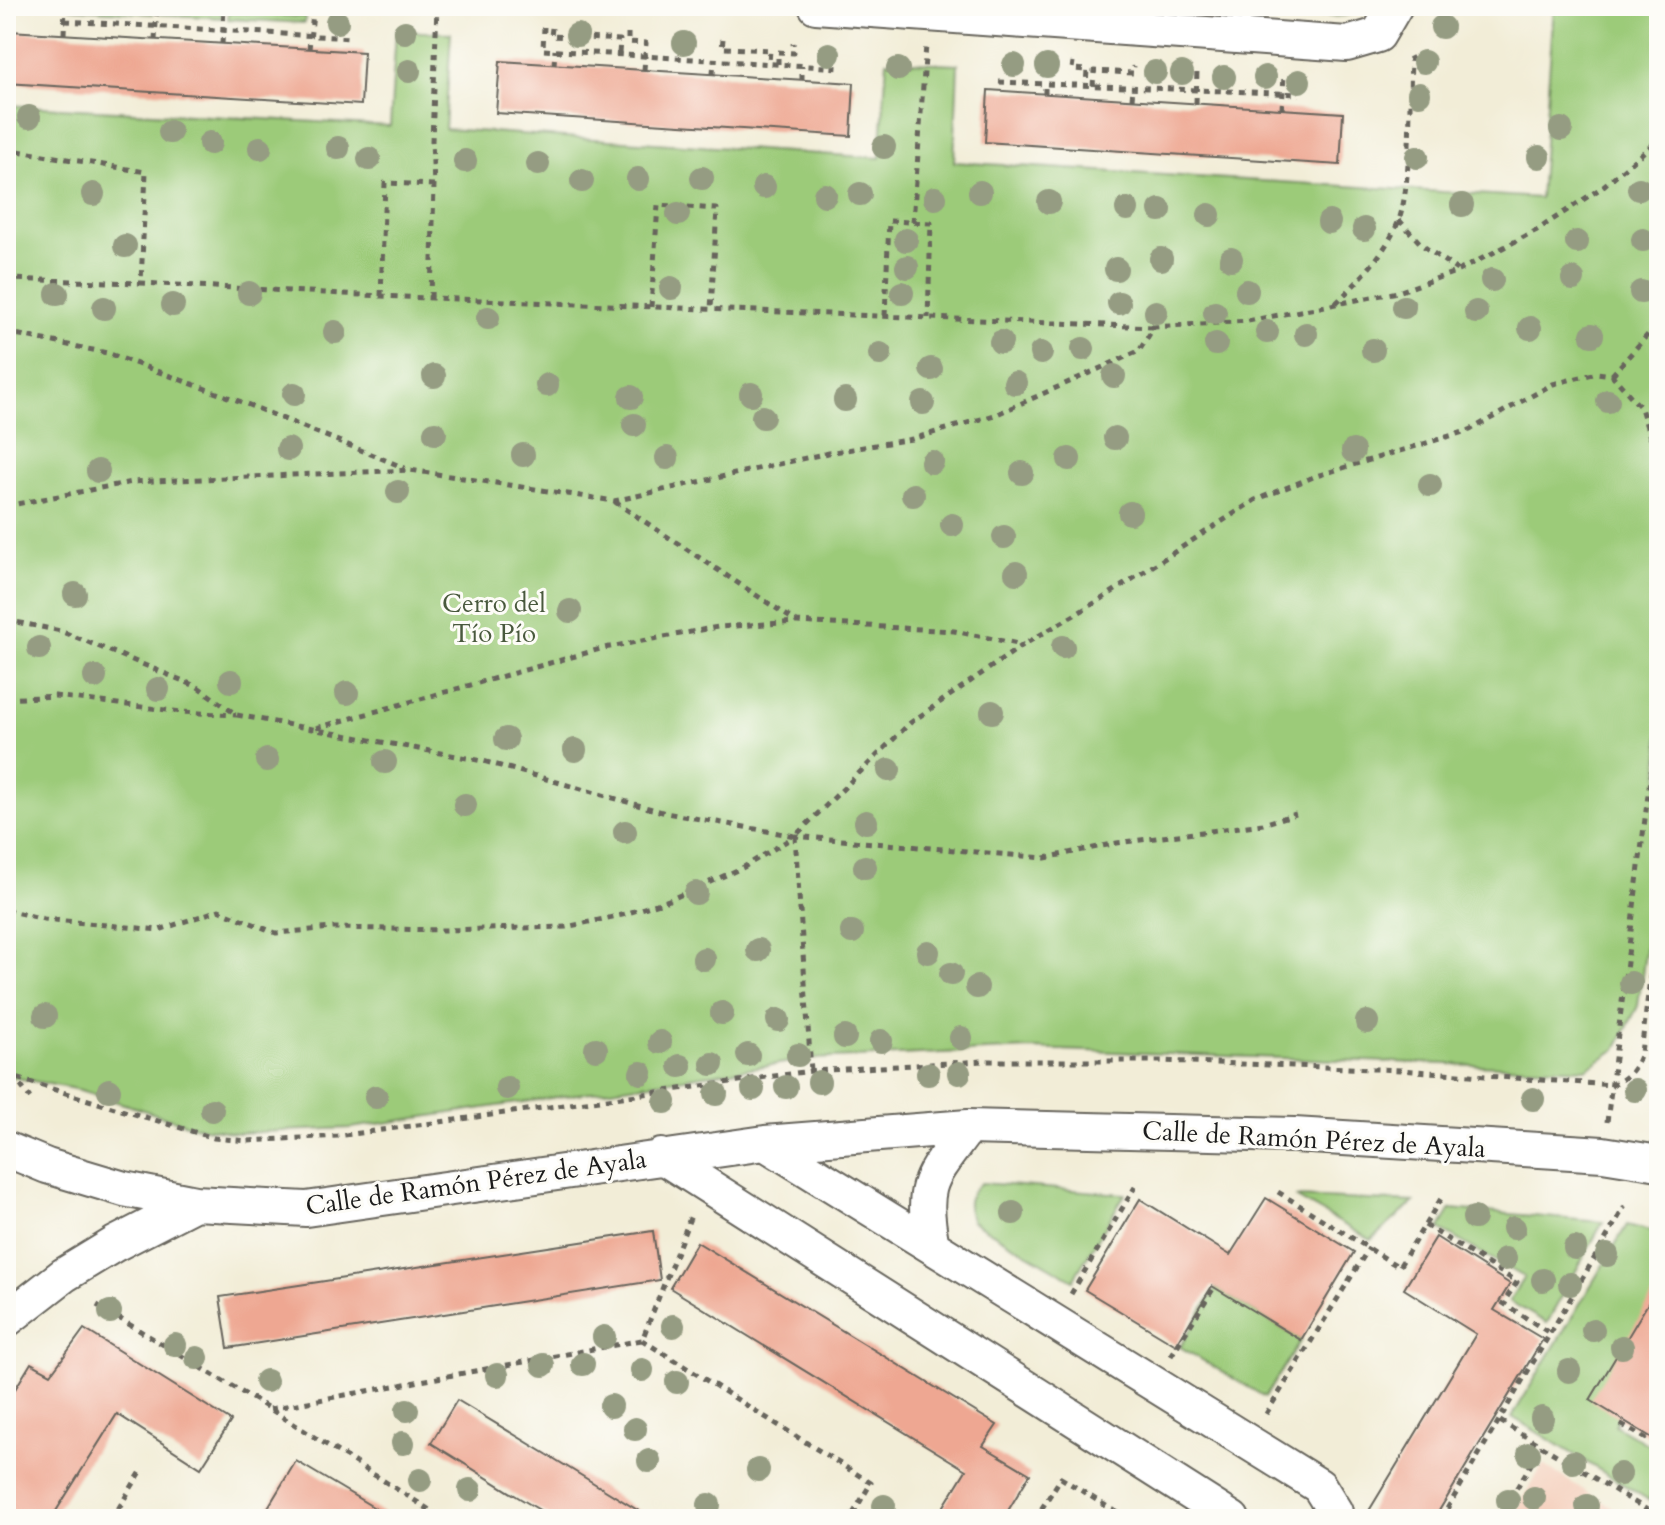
<svg xmlns="http://www.w3.org/2000/svg" width="1665" height="1525" viewBox="0 0 1665 1525" font-family="Cardo,serif">
	<style>
		.built { fill: #f5d3c1 }
		.green { fill: #9ccb79; stroke: #5c744a; stroke-width: 2 }
		.building { fill: #eea792 }
		.lines { fill: none; stroke-linecap: round; stroke-linejoin: round }
		.street-casing { stroke: #67655d; stroke-width: 38 }
		.path { stroke: #67655d; stroke-width: 5; stroke-dasharray: 6 6; stroke-linecap: butt }
		.street { stroke: #fff; stroke-width: 34 }
		.tree { fill: #959c82 }
		.labels { text-anchor: middle; stroke-width: 6; stroke-linejoin: round; paint-order: stroke }
		.park-label { font-size: 26px; fill: #49593d; stroke: #fdfcf7 }
		.street-label { font-size: 26px; fill: #1c1c1c; stroke: #fdfcf7 }
	</style>
	<rect width="100%" height="100%" fill="#fdfcf7"/>
	<filter id="ink" filterUnits="userSpaceOnUse"><feTurbulence type="fractalNoise" baseFrequency=".0125" numOctaves="2"/><feDisplacementMap in="SourceGraphic" scale="16" xChannelSelector="R" yChannelSelector="G"/><feConvolveMatrix kernelMatrix="1 2 1 2 8 2 1 2 1" color-interpolation-filters="sRGB"/></filter>
	<filter id="wash" filterUnits="userSpaceOnUse"><feTurbulence type="fractalNoise" baseFrequency=".006" numOctaves="4" result="noise"/><feDisplacementMap in="SourceGraphic" scale="32" xChannelSelector="R" yChannelSelector="G"/><feGaussianBlur stdDeviation="1.8" result="paint"/><feColorMatrix in="noise" values="0 0 0 0 0 0 0 0 0 0 0 0 0 0 0 0 0 1.4 0 .05"/><feComposite in="paint" operator="in"/></filter>
	<g filter="url(#wash)">
		<rect width="100%" height="100%" fill="#f2edd7"/>
		<path class="built" d="M1543,1465L1631,1519H1511Z"/>
		<path class="green" d="M70,6L154,8L153,14L70,8Z
			M1297,6H1363C1349,23 1317,14 1296,13Z
			M1554,6H1659V847L1638,1006L1616,1049L1586,1069L1030,1049L811,1059L351,1128L237,1133L193,1126L80,1090L6,1076V105L390,126L396,31L451,33L445,129L880,158L887,61L958,64L954,162L1540,198Z
			M160,8H161L222,12L221,18L160,14Z
			M229,12L305,17V23L228,19Z
			M981,1183L1125,1194L1073,1280L972,1221C965,1203 966,1196 981,1183Z
			M1295,1197L1414,1202L1371,1240Z
			M1451,1209L1603,1222L1547,1323L1509,1301L1524,1277L1439,1229Z
			M1627,1225L1659,1233V1318L1615,1425L1659,1451V1482L1649,1500L1512,1417Z
			M1216,1288L1301,1340L1265,1397L1180,1347Z"/>
		<g id="blocks">
			<path class="building" d="M9,31L364,52L361,105L6,83Z
				M500,61L854,83L851,136L496,113Z
				M988,90L1343,113L1340,165L985,142Z
				M1266,1198L1354,1252L1301,1340L1212,1286L1176,1345L1085,1290L1140,1199L1230,1255Z
				M653,1231L660,1280L228,1348L220,1297Z
				M1436,1237L1510,1284L1494,1310L1543,1339L1434,1519H1364L1476,1334L1404,1289Z
				M697,1242L997,1425L983,1446L1030,1474L1003,1519H936L966,1470L670,1288Z
				M1659,1285V1442L1590,1400Z
				M84,1329L231,1421L201,1468L117,1414L51,1519H6V1404L31,1363L51,1374Z
				M457,1400L548,1455L652,1519H555L521,1499L431,1443Z
				M296,1461L393,1519H261Z"/>
		</g>
	</g>
	<g filter="url(#ink)">
		<use href="#blocks" fill-opacity="0" stroke="#67655d" stroke-width="2"/>
		<g class="lines">
			<g class="street-casing">
				<path id="street" d="M816,6L1347,44L1378,35L1395,6
					M765,1143L1319,1486L1335,1512L1334,1519
					M6,1149L47,1166L124,1189L195,1203L306,1209L765,1143L968,1127L1294,1135L1603,1154L1659,1163
					M661,1156L1232,1519
					M932,1246C919,1181 932,1177 968,1127
					M6,1320L64,1275L115,1244L195,1203"/>
			</g>
			<path class="path" d="M65,21L351,38
				M544,27L543,50L841,68
				M552,28L551,36L620,40L619,54
				M628,33V42L646,43L644,70
				M64,34L65,6
				M723,39L722,48L770,50L769,63
				M155,40L157,6
				M222,44L224,8
				M309,49L313,13
				M1073,62L1072,69L1087,70L1086,85
				M778,64V52L794,53L793,43
				M554,65L555,50
				M713,74L714,60
				M802,80V66
				M999,82L1299,94
				M1093,86L1094,71L1133,73L1134,66
				M1045,94V84
				M1132,99L1133,87
				M1196,103L1197,70
				M1282,109L1284,75
				M6,149L146,172L141,283L381,296L1154,327
				M1399,220L1422,245L1457,270
				M913,222L926,45
				M6,279L141,283
				M381,296L385,183L434,185
				M431,298L434,185L432,141L437,6
				M1336,303C1360,280 1387,251 1399,220C1412,182 1409,102 1411,60L1407,52
				M651,307L658,205L717,209L711,309
				M885,316L889,221L931,223L928,318
				M6,332L107,353L239,401L405,468
				M1612,375L1659,322
				M615,502L797,622L954,631L1023,645
				M6,506L132,482L410,470L614,501L828,453L912,439L995,415L1139,351L1154,327L1248,321L1398,292L1458,271L1537,230L1601,188L1659,139
				M6,620L61,631L198,687L237,715L483,761L666,813L795,836L910,723L1023,645L1100,600L1255,500L1316,476L1470,430L1553,384L1597,373L1612,375L1641,408L1659,466
				M6,699L55,696L182,712L236,715
				M316,728L604,648L718,627L797,622
				M795,836L811,1071
				M6,910L44,919L159,930L219,910L276,933L333,928L444,930L566,927L622,915L669,900L744,867L795,836L1045,858L1117,843L1263,824L1296,814
				M6,1066L30,1098
				M6,1075L214,1138L247,1141L338,1136L811,1071L983,1061H1163L1401,1070L1612,1085C1629,1077 1635,1070 1641,1053L1659,903
				M1607,1122L1659,707
				M1278,1192L1399,1267L1442,1197
				M1425,1225L1517,1282L1503,1303L1551,1334
				M1071,1294L1135,1187
				M97,1305L270,1409L444,1519
				M642,1340L871,1483L850,1519
				M1171,1356L1213,1289
				M270,1409L642,1340L692,1213
				M1266,1414L1369,1248
				M1500,1421L1659,1517
				M1621,1424L1659,1446
				M112,1519L142,1470
				M428,1519L432,1512
				M1035,1519L1061,1478L1127,1519
				M1441,1519L1625,1206
				M1498,1519L1542,1446"/>
			<use href="#street" class="street"/>
		</g>
		<g class="tree">
			<circle cx="337" cy="22" r="12"/>
			<circle cx="1442" cy="27" r="12"/>
			<circle cx="405" cy="32" r="12"/>
			<circle cx="577" cy="35" r="12"/>
			<circle cx="684" cy="43" r="12"/>
			<circle cx="829" cy="54" r="12"/>
			<circle cx="1424" cy="62" r="12"/>
			<circle cx="1014" cy="65" r="12"/>
			<circle cx="1047" cy="66" r="12"/>
			<circle cx="898" cy="69" r="12"/>
			<circle cx="409" cy="71" r="12"/>
			<circle cx="1155" cy="72" r="12"/>
			<circle cx="1182" cy="73" r="12"/>
			<circle cx="1224" cy="77" r="12"/>
			<circle cx="1265" cy="77" r="12"/>
			<circle cx="1299" cy="81" r="12"/>
			<circle cx="1419" cy="94" r="12"/>
			<circle cx="29" cy="117" r="12"/>
			<circle cx="1561" cy="129" r="12"/>
			<circle cx="170" cy="132" r="12"/>
			<circle cx="210" cy="143" r="12"/>
			<circle cx="884" cy="147" r="12"/>
			<circle cx="260" cy="148" r="12"/>
			<circle cx="338" cy="148" r="12"/>
			<circle cx="1417" cy="157" r="12"/>
			<circle cx="1539" cy="157" r="12"/>
			<circle cx="369" cy="159" r="12"/>
			<circle cx="465" cy="161" r="12"/>
			<circle cx="538" cy="164" r="12"/>
			<circle cx="702" cy="178" r="12"/>
			<circle cx="638" cy="179" r="12"/>
			<circle cx="582" cy="181" r="12"/>
			<circle cx="764" cy="187" r="12"/>
			<circle cx="1639" cy="189" r="12"/>
			<circle cx="980" cy="192" r="12"/>
			<circle cx="93" cy="194" r="12"/>
			<circle cx="860" cy="194" r="12"/>
			<circle cx="825" cy="195" r="12"/>
			<circle cx="935" cy="198" r="12"/>
			<circle cx="1049" cy="202" r="12"/>
			<circle cx="1462" cy="205" r="12"/>
			<circle cx="1127" cy="209" r="12"/>
			<circle cx="1160" cy="210" r="12"/>
			<circle cx="678" cy="214" r="12"/>
			<circle cx="1209" cy="215" r="12"/>
			<circle cx="1329" cy="222" r="12"/>
			<circle cx="1364" cy="229" r="12"/>
			<circle cx="906" cy="240" r="12"/>
			<circle cx="1643" cy="240" r="12"/>
			<circle cx="1577" cy="242" r="12"/>
			<circle cx="125" cy="246" r="12"/>
			<circle cx="1161" cy="259" r="12"/>
			<circle cx="1231" cy="259" r="12"/>
			<circle cx="907" cy="267" r="12"/>
			<circle cx="1116" cy="269" r="12"/>
			<circle cx="1573" cy="279" r="12"/>
			<circle cx="1492" cy="280" r="12"/>
			<circle cx="671" cy="288" r="12"/>
			<circle cx="1247" cy="291" r="12"/>
			<circle cx="1641" cy="292" r="12"/>
			<circle cx="249" cy="293" r="12"/>
			<circle cx="902" cy="293" r="12"/>
			<circle cx="57" cy="294" r="12"/>
			<circle cx="1119" cy="303" r="12"/>
			<circle cx="173" cy="305" r="12"/>
			<circle cx="1404" cy="307" r="12"/>
			<circle cx="104" cy="308" r="12"/>
			<circle cx="1156" cy="312" r="12"/>
			<circle cx="1476" cy="312" r="12"/>
			<circle cx="1215" cy="313" r="12"/>
			<circle cx="488" cy="318" r="12"/>
			<circle cx="1530" cy="328" r="12"/>
			<circle cx="335" cy="332" r="12"/>
			<circle cx="1267" cy="332" r="12"/>
			<circle cx="1306" cy="334" r="12"/>
			<circle cx="1592" cy="335" r="12"/>
			<circle cx="1001" cy="342" r="12"/>
			<circle cx="1216" cy="344" r="12"/>
			<circle cx="1083" cy="349" r="12"/>
			<circle cx="1373" cy="350" r="12"/>
			<circle cx="1041" cy="353" r="12"/>
			<circle cx="880" cy="354" r="12"/>
			<circle cx="931" cy="369" r="12"/>
			<circle cx="434" cy="376" r="12"/>
			<circle cx="1114" cy="376" r="12"/>
			<circle cx="1015" cy="383" r="12"/>
			<circle cx="547" cy="385" r="12"/>
			<circle cx="294" cy="394" r="12"/>
			<circle cx="751" cy="394" r="12"/>
			<circle cx="631" cy="397" r="12"/>
			<circle cx="845" cy="400" r="12"/>
			<circle cx="1608" cy="401" r="12"/>
			<circle cx="923" cy="403" r="12"/>
			<circle cx="763" cy="417" r="12"/>
			<circle cx="634" cy="425" r="12"/>
			<circle cx="435" cy="433" r="12"/>
			<circle cx="1115" cy="438" r="12"/>
			<circle cx="288" cy="449" r="12"/>
			<circle cx="1353" cy="451" r="12"/>
			<circle cx="523" cy="455" r="12"/>
			<circle cx="667" cy="458" r="12"/>
			<circle cx="1069" cy="459" r="12"/>
			<circle cx="932" cy="462" r="12"/>
			<circle cx="98" cy="471" r="12"/>
			<circle cx="1022" cy="473" r="12"/>
			<circle cx="1430" cy="485" r="12"/>
			<circle cx="398" cy="492" r="12"/>
			<circle cx="913" cy="495" r="12"/>
			<circle cx="1130" cy="513" r="12"/>
			<circle cx="952" cy="525" r="12"/>
			<circle cx="1004" cy="537" r="12"/>
			<circle cx="1016" cy="573" r="12"/>
			<circle cx="75" cy="594" r="12"/>
			<circle cx="570" cy="611" r="12"/>
			<circle cx="1063" cy="647" r="12"/>
			<circle cx="39" cy="648" r="12"/>
			<circle cx="95" cy="677" r="12"/>
			<circle cx="231" cy="681" r="12"/>
			<circle cx="158" cy="689" r="12"/>
			<circle cx="347" cy="693" r="12"/>
			<circle cx="992" cy="712" r="12"/>
			<circle cx="506" cy="739" r="12"/>
			<circle cx="575" cy="750" r="12"/>
			<circle cx="267" cy="760" r="12"/>
			<circle cx="385" cy="762" r="12"/>
			<circle cx="889" cy="770" r="12"/>
			<circle cx="465" cy="805" r="12"/>
			<circle cx="866" cy="822" r="12"/>
			<circle cx="625" cy="832" r="12"/>
			<circle cx="865" cy="867" r="12"/>
			<circle cx="696" cy="893" r="12"/>
			<circle cx="852" cy="932" r="12"/>
			<circle cx="758" cy="950" r="12"/>
			<circle cx="928" cy="952" r="12"/>
			<circle cx="704" cy="959" r="12"/>
			<circle cx="951" cy="974" r="12"/>
			<circle cx="1631" cy="983" r="12"/>
			<circle cx="977" cy="987" r="12"/>
			<circle cx="722" cy="1013" r="12"/>
			<circle cx="45" cy="1016" r="12"/>
			<circle cx="778" cy="1020" r="12"/>
			<circle cx="1367" cy="1022" r="12"/>
			<circle cx="845" cy="1037" r="12"/>
			<circle cx="961" cy="1038" r="12"/>
			<circle cx="881" cy="1041" r="12"/>
			<circle cx="660" cy="1042" r="12"/>
			<circle cx="596" cy="1049" r="12"/>
			<circle cx="748" cy="1055" r="12"/>
			<circle cx="798" cy="1055" r="12"/>
			<circle cx="712" cy="1064" r="12"/>
			<circle cx="680" cy="1066" r="12"/>
			<circle cx="641" cy="1073" r="12"/>
			<circle cx="959" cy="1073" r="12"/>
			<circle cx="928" cy="1074" r="12"/>
			<circle cx="819" cy="1082" r="12"/>
			<circle cx="786" cy="1087" r="12"/>
			<circle cx="507" cy="1088" r="12"/>
			<circle cx="753" cy="1089" r="12"/>
			<circle cx="109" cy="1090" r="12"/>
			<circle cx="1635" cy="1090" r="12"/>
			<circle cx="716" cy="1094" r="12"/>
			<circle cx="376" cy="1097" r="12"/>
			<circle cx="1533" cy="1099" r="12"/>
			<circle cx="665" cy="1102" r="12"/>
			<circle cx="212" cy="1110" r="12"/>
			<circle cx="1013" cy="1213" r="12"/>
			<circle cx="1474" cy="1218" r="12"/>
			<circle cx="1514" cy="1228" r="12"/>
			<circle cx="1575" cy="1248" r="12"/>
			<circle cx="1607" cy="1255" r="12"/>
			<circle cx="1505" cy="1259" r="12"/>
			<circle cx="1543" cy="1280" r="12"/>
			<circle cx="1570" cy="1284" r="12"/>
			<circle cx="110" cy="1312" r="12"/>
			<circle cx="673" cy="1326" r="12"/>
			<circle cx="1593" cy="1330" r="12"/>
			<circle cx="604" cy="1337" r="12"/>
			<circle cx="175" cy="1345" r="12"/>
			<circle cx="1622" cy="1347" r="12"/>
			<circle cx="197" cy="1358" r="12"/>
			<circle cx="583" cy="1364" r="12"/>
			<circle cx="543" cy="1365" r="12"/>
			<circle cx="642" cy="1370" r="12"/>
			<circle cx="1569" cy="1371" r="12"/>
			<circle cx="497" cy="1375" r="12"/>
			<circle cx="266" cy="1381" r="12"/>
			<circle cx="677" cy="1382" r="12"/>
			<circle cx="611" cy="1406" r="12"/>
			<circle cx="407" cy="1410" r="12"/>
			<circle cx="1542" cy="1418" r="12"/>
			<circle cx="635" cy="1429" r="12"/>
			<circle cx="403" cy="1443" r="12"/>
			<circle cx="1529" cy="1454" r="12"/>
			<circle cx="649" cy="1461" r="12"/>
			<circle cx="1573" cy="1462" r="12"/>
			<circle cx="758" cy="1470" r="12"/>
			<circle cx="1620" cy="1474" r="12"/>
			<circle cx="420" cy="1480" r="12"/>
			<circle cx="470" cy="1490" r="12"/>
			<circle cx="1534" cy="1498" r="12"/>
			<circle cx="1508" cy="1500" r="12"/>
			<circle cx="709" cy="1505" r="12"/>
			<circle cx="884" cy="1506" r="12"/>
			<circle cx="1587" cy="1506" r="12"/>
		</g>
	</g>
	<g class="labels">
		<g class="park-label">
			<text x="494" y="612">Cerro del<tspan x="494" dy="30">Tío Pío</tspan></text>
		</g>
		<g class="street-label">
			<text transform="translate(1314 1139) rotate(3)" y="9">Calle de Ramón Pérez de Ayala</text>
			<text transform="translate(476 1182) rotate(-8)" y="9">Calle de Ramón Pérez de Ayala</text>
		</g>
	</g>
	<rect width="1665" height="1525" fill="none" stroke="#fdfcf7" stroke-width="32"/>
</svg>
